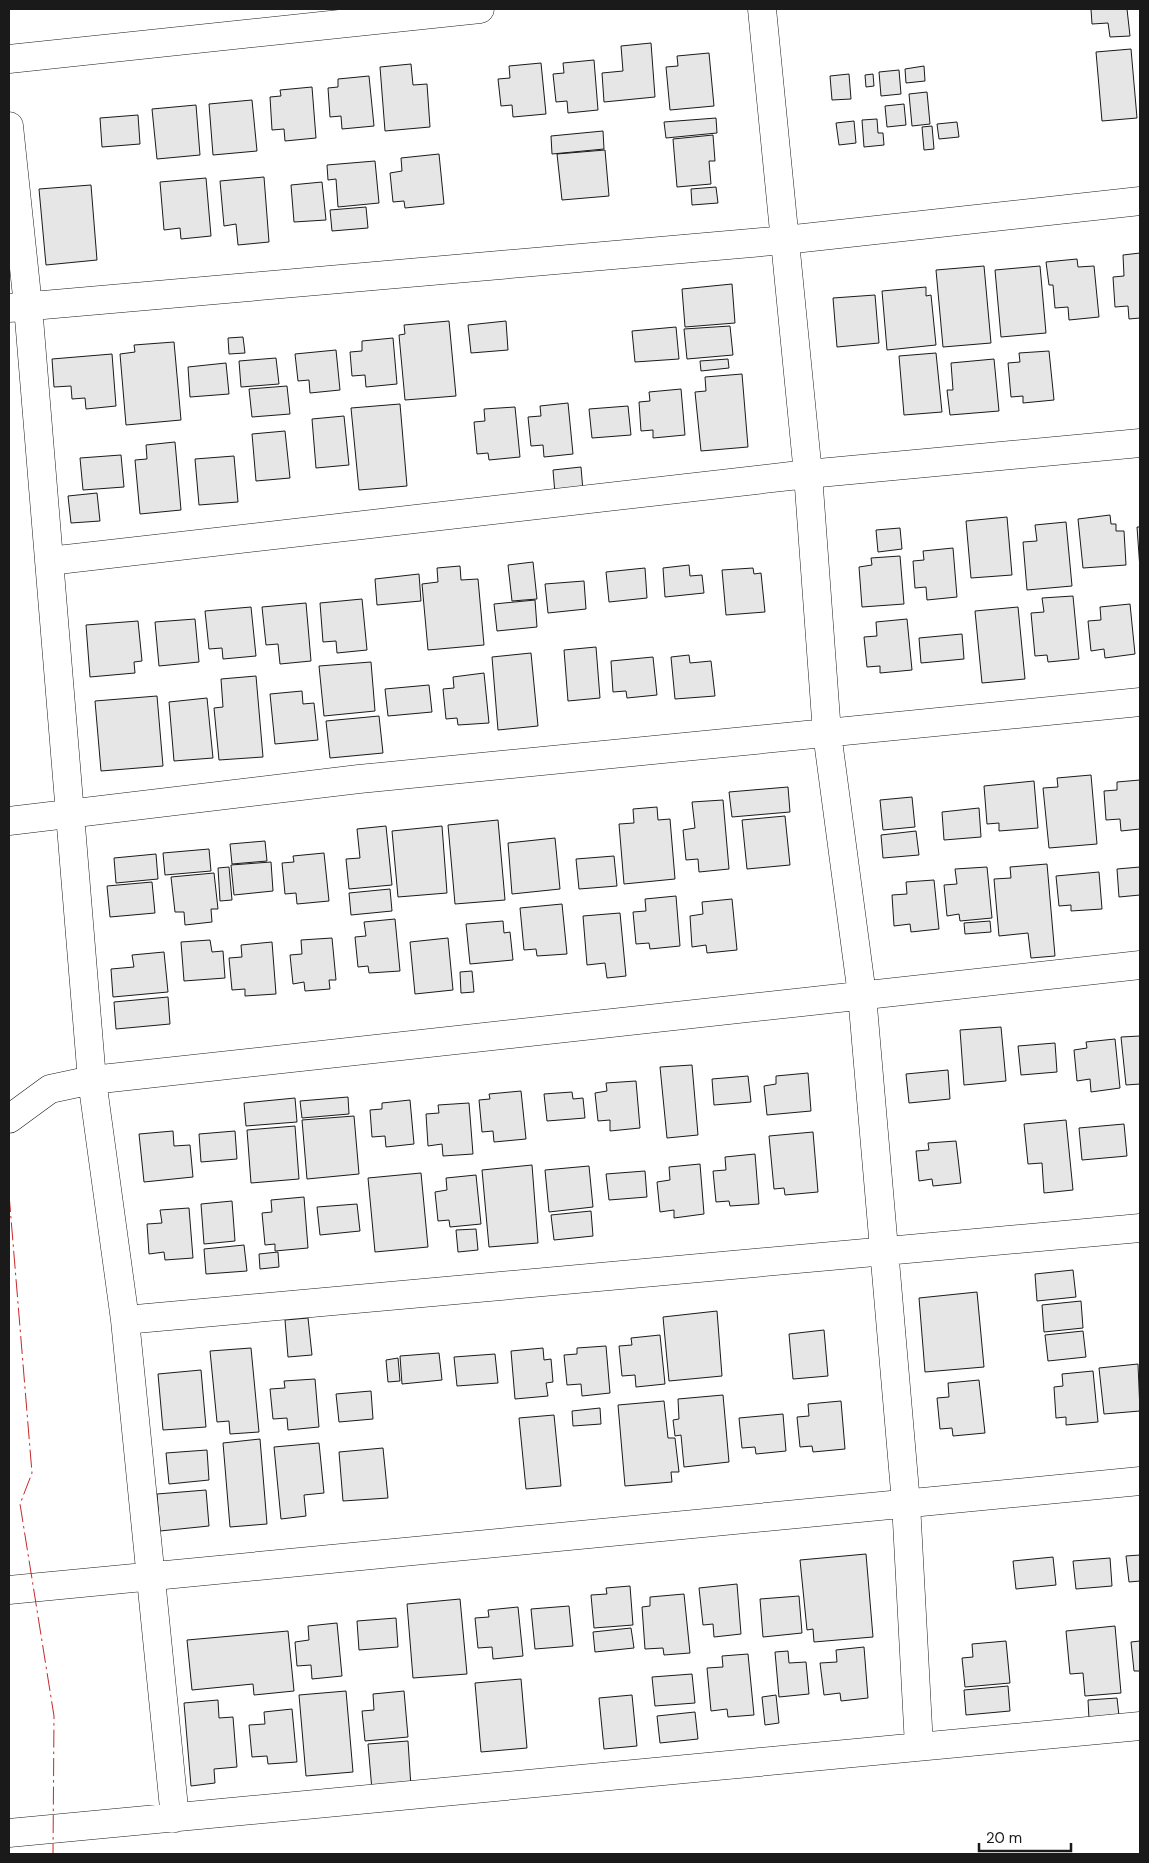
<svg xmlns="http://www.w3.org/2000/svg" width="1149" height="1863" viewBox="0 0 1149 1863" font-family="'DM Sans',sans-serif">
	<style>
		.building { fill: #e6e6e6; stroke: #1a1a1a }
		.lines { fill: none; stroke-linecap: round; stroke-linejoin: round }
		.street-casing { stroke: #1a1a1a; stroke-width: 29 }
		.street { stroke: #fff; stroke-width: 28 }
		.power { stroke: #c62828; stroke-width: 1; stroke-dasharray: 18 4 2.5 4; stroke-linecap: butt }
	</style>
	<rect width="100%" height="100%" fill="#fff"/>
	<path class="building" d="M1091,9H1127L1130,36L1110,37L1108,23L1092,24Z
		M651,43L655,97L604,102L602,73L623,71L621,46Z
		M1131,49L1137,118L1102,121L1096,52Z
		M709,53L714,106L670,110L666,67L678,66L677,56Z
		M594,60L598,110L568,113L567,101L556,102L553,74L564,73L563,63Z
		M541,63L546,114L513,117L512,105L501,106L498,79L510,78L509,66Z
		M411,64L413,85L427,84L430,127L385,131L380,67Z
		M924,66L925,81L906,83L905,69Z
		M899,70L901,94L881,96L879,72Z
		M849,74L851,99L832,100L830,76Z
		M873,74L874,86L866,87L865,75Z
		M369,76L374,126L342,129L341,116L330,117L328,88L338,87V79Z
		M312,87L316,138L285,141L284,129L272,130L270,97L281,96L280,90Z
		M927,92L930,124L912,126L909,94Z
		M252,100L257,151L213,155L209,104Z
		M904,104L906,125L887,127L885,106Z
		M196,105L200,155L157,159L152,109Z
		M138,115L140,144L102,147L100,118Z
		M716,118L717,133L666,138L664,122Z
		M877,119L878,133H883L884,145L864,147L862,120Z
		M854,121L856,143L839,145L836,123Z
		M957,122L959,137L939,139L937,124Z
		M932,126L934,149L924,150L922,127Z
		M603,131L604,149L552,154L551,136Z
		M713,135L715,161H709L711,184L677,187L673,139Z
		M605,150L609,196L562,200L557,154Z
		M439,154L444,204L405,208L404,201L393,202L390,173L402,171L401,158Z
		M375,161L379,203L338,207L336,179L328,180L327,165Z
		M264,177L269,242L238,245L236,224L224,226L220,181Z
		M206,178L211,236L181,239L180,228L164,230L160,182Z
		M322,182L326,220L294,222L291,185Z
		M91,185L97,260L46,265L39,189Z
		M716,187L718,203L692,205L691,189Z
		M366,207L368,228L332,231L330,210Z
		M1140,253V318L1129,319L1128,306L1115,307L1113,277L1124,276L1123,255Z
		M1077,259L1078,267L1094,266L1099,317L1069,320L1068,307L1055,308L1053,285H1049L1046,262Z
		M984,266L991,343L943,347L936,270Z
		M1040,266L1046,333L1001,337L995,270Z
		M732,284L735,323L685,327L682,289Z
		M926,287V296L931,295L936,345L887,350L882,291Z
		M875,295L879,343L837,347L833,298Z
		M449,321L456,396L405,400L399,335L405,334L404,325Z
		M506,321L508,350L471,353L468,325Z
		M730,326L733,355L687,359L684,329Z
		M676,327L679,359L635,362L632,331Z
		M243,337L245,353L229,354L228,338Z
		M393,338L397,384L366,387L365,375L352,376L350,352L362,351V341Z
		M174,342L181,420L126,425L120,354L135,352L134,345Z
		M336,350L340,390L310,393L309,380L298,381L295,354Z
		M1049,351L1054,400L1023,403V396L1011,397L1008,363L1020,362L1019,353Z
		M936,353L942,412L904,415L899,356Z
		M112,354L116,406L86,409L85,398L72,399L71,386L54,387L52,359Z
		M276,358L279,384L241,387L239,361Z
		M728,359L729,368L701,371L700,361Z
		M994,359L999,411L950,415L947,390H953L951,363Z
		M226,363L229,394L190,397L188,367Z
		M742,374L748,447L701,451L695,392L706,391L705,377Z
		M287,386L290,414L252,417L249,389Z
		M681,389L685,435L653,438V430L641,431L639,402L650,401L649,392Z
		M568,403L573,454L544,457L543,445L531,446L528,417L541,416L540,406Z
		M400,404L407,486L359,490L351,408Z
		M628,406L631,435L592,438L589,409Z
		M515,407L520,457L489,460L488,453L477,454L474,422L485,421L484,409Z
		M344,416L349,465L316,468L312,419Z
		M285,431L290,478L256,481L252,434Z
		M175,442L181,510L140,514L135,460L147,459L146,445Z
		M121,455L124,487L83,490L80,458Z
		M234,456L238,502L199,505L195,459Z
		M581,467L583,491L555,494L553,470Z
		M97,493L100,521L71,523L68,496Z
		M1110,515L1111,524H1116V531H1124L1126,565L1083,568L1078,519Z
		M1007,517L1012,575L971,578L966,521Z
		M1066,522L1072,586L1027,590L1023,542L1037,541L1035,525Z
		M1137,527H1140V569Z
		M900,528L902,549L878,552L876,530Z
		M953,548L957,597L927,600L926,587L915,588L913,561L924,560L923,551Z
		M900,556L904,604L862,607L859,567L872,565L871,558Z
		M533,562L537,599L512,601L508,565Z
		M689,565L690,576L702,575L704,593L665,597L663,568Z
		M460,566L461,580L478,579L484,645L428,650L422,584L438,582L437,568Z
		M645,568L647,598L609,602L606,572Z
		M753,568L754,574L761,573L765,612L726,615L722,570Z
		M419,574L421,601L377,605L375,579Z
		M584,581L586,609L548,613L545,584Z
		M1073,596L1079,659L1048,662L1047,655L1035,656L1031,613L1044,612L1042,598Z
		M362,599L367,650L337,653L336,641L323,642L320,603Z
		M535,600L537,627L497,631L494,604Z
		M306,603L311,661L280,664L278,644L266,645L262,607Z
		M1130,604L1135,654L1105,658L1104,649L1091,651L1088,621L1101,620L1100,607Z
		M251,607L256,656L223,659L222,648L209,649L205,611Z
		M1018,607L1025,679L982,683L975,611Z
		M195,619L199,662L159,666L155,622Z
		M907,619L912,670L880,673V666L867,667L864,637L877,636L876,622Z
		M138,621L142,661L134,662L135,673L90,677L86,625Z
		M962,634L964,659L921,663L919,638Z
		M596,647L600,698L568,701L564,650Z
		M531,653L538,726L498,730L492,657Z
		M689,655L690,663L711,661L715,696L675,699L671,657Z
		M653,657L657,695L627,698L626,691L613,692L611,661Z
		M371,662L375,711L324,716L319,666Z
		M484,673L489,723L458,725L457,718L446,719L443,689L454,688L453,677Z
		M256,676L263,757L219,760L214,708L223,707L221,679Z
		M429,685L432,712L388,716L385,689Z
		M302,691L303,704L314,703L318,740L275,744L270,694Z
		M157,696L163,766L101,771L95,701Z
		M207,698L213,758L174,761L169,702Z
		M379,716L383,753L330,758L326,721Z
		M1091,775L1097,844L1049,848L1043,788L1058,787L1057,778Z
		M1140,780V829L1121,831L1120,819L1106,820L1104,791L1117,790V782Z
		M1034,781L1038,828L999,831V823L987,824L984,786Z
		M788,787L790,812L732,817L729,792Z
		M912,797L915,827L883,830L880,800Z
		M723,800L729,869L699,872L698,859L686,860L683,830L695,828L692,802Z
		M657,807L658,820L670,819L675,879L624,884L619,824L634,823L633,809Z
		M979,808L981,837L944,840L942,812Z
		M785,816L790,865L747,869L742,820Z
		M498,820L505,900L455,904L448,825Z
		M386,826L392,885L349,889L346,859L360,858L357,829Z
		M442,826L447,893L398,897L392,831Z
		M916,831L919,855L883,858L881,835Z
		M555,838L560,889L512,894L508,843Z
		M265,841L267,861L232,864L230,844Z
		M209,849L211,871L165,875L163,853Z
		M324,853L329,901L297,904L296,893L285,894L282,863L294,862L293,856Z
		M156,854L158,879L116,883L114,858Z
		M614,856L617,886L579,889L576,859Z
		M271,862L273,891L234,895L231,865Z
		M1047,864L1055,956L1031,958L1028,933L999,936L994,879L1011,878L1010,867Z
		M229,867L232,900L220,901L218,868Z
		M987,867L992,918L960,921L959,914L947,916L944,885L957,884L955,869Z
		M1140,867V895L1119,897L1117,869Z
		M1099,872L1102,909L1071,911V905L1059,906L1056,876Z
		M214,873L218,909H211L212,922L185,925L184,912H175L171,877Z
		M934,880L939,929L911,932L910,924L894,926L892,895L907,894L906,882Z
		M152,882L155,913L110,917L107,886Z
		M390,889L392,911L351,915L349,893Z
		M676,896L680,946L650,949L649,943L636,944L633,912L646,911L645,899Z
		M732,899L737,950L707,953L706,945L692,947L690,916L703,914L702,902Z
		M562,904L567,954L537,956L536,949L524,950L520,908Z
		M620,913L626,976L607,978L605,963L587,965L583,916Z
		M395,919L400,971L369,973L368,966L358,967L355,937L366,936L364,922Z
		M503,921L504,933L510,932L513,960L470,964L466,924Z
		M990,921L991,932L965,934L964,923Z
		M332,938L336,980H329L330,989L305,991L304,982L293,984L290,955L302,954L301,940Z
		M448,938L453,990L415,994L410,942Z
		M210,940L212,952L223,951L225,978L184,981L181,942Z
		M272,942L276,994L245,996V989L232,990L229,958L242,957L241,945Z
		M164,952L168,992L113,997L111,969L134,967L132,955Z
		M472,971L474,992L461,993L460,972Z
		M168,997L170,1024L116,1029L114,1002Z
		M1001,1027L1006,1081L964,1085L960,1030Z
		M1140,1036V1084L1126,1085L1121,1037Z
		M1115,1039L1120,1088L1091,1092L1090,1079L1077,1081L1074,1050L1087,1048L1086,1042Z
		M1055,1043L1057,1072L1021,1075L1018,1046Z
		M692,1065L698,1135L667,1138L660,1067Z
		M948,1070L950,1099L909,1103L906,1074Z
		M808,1073L811,1111L767,1115L764,1086L776,1084V1076Z
		M748,1076L751,1102L714,1105L712,1079Z
		M636,1081L640,1128L610,1131V1120L598,1121L595,1093L607,1091L606,1083Z
		M521,1091L526,1139L494,1142L493,1131L482,1132L479,1100L490,1099L489,1094Z
		M572,1092L573,1099L583,1098L585,1118L547,1121L544,1094Z
		M348,1097L349,1114L302,1118L300,1101Z
		M295,1098L297,1122L246,1126L244,1103Z
		M410,1100L414,1144L386,1147L385,1136L372,1137L370,1110L382,1109V1103Z
		M469,1103L473,1154L443,1156L442,1144L428,1146L426,1114L439,1113L438,1105Z
		M354,1116L359,1174L307,1179L302,1120Z
		M1066,1120L1073,1190L1044,1193L1042,1163L1028,1164L1024,1124Z
		M1124,1124L1127,1156L1082,1160L1079,1128Z
		M295,1126L299,1179L251,1183L247,1130Z
		M173,1131L174,1146L190,1145L193,1177L144,1182L139,1134Z
		M235,1131L237,1159L201,1162L199,1134Z
		M813,1132L818,1192L785,1195L784,1188L774,1189L769,1136Z
		M956,1141L961,1183L933,1186L932,1179L919,1181L916,1151L929,1150L928,1143Z
		M755,1154L759,1204L730,1206L729,1201L716,1202L713,1171L726,1170L725,1157Z
		M700,1164L704,1214L674,1218V1210L660,1212L657,1182L670,1180L669,1167Z
		M532,1165L538,1243L489,1247L482,1170Z
		M589,1166L593,1207L549,1212L545,1170Z
		M645,1171L647,1197L609,1200L606,1174Z
		M421,1173L428,1247L375,1252L368,1178Z
		M476,1175L481,1224L450,1227L449,1220L438,1221L435,1192L447,1190L446,1178Z
		M304,1197L308,1248L275,1251V1244L265,1245L262,1213L272,1212L271,1200Z
		M232,1201L235,1241L204,1244L201,1204Z
		M357,1204L360,1231L320,1235L317,1207Z
		M189,1208L193,1258L165,1260L164,1252L149,1254L147,1224L162,1223L160,1210Z
		M591,1211L593,1236L554,1240L551,1215Z
		M476,1229L478,1250L458,1252L456,1230Z
		M244,1245L247,1271L206,1274L204,1249Z
		M278,1252L279,1267L260,1269L259,1254Z
		M1073,1270L1076,1297L1037,1301L1035,1274Z
		M977,1292L984,1367L925,1372L919,1298Z
		M1081,1301L1083,1328L1044,1332L1042,1305Z
		M717,1311L722,1376L669,1381L663,1317Z
		M308,1318L312,1355L288,1357L285,1320Z
		M824,1330L828,1376L793,1379L789,1334Z
		M1083,1331L1086,1357L1048,1361L1045,1335Z
		M660,1335L665,1384L636,1387L635,1375L622,1376L619,1346L632,1345L631,1338Z
		M606,1346L610,1393L582,1396L581,1384L567,1385L564,1355L577,1354V1348Z
		M251,1348L259,1432L230,1434L229,1421L217,1422L210,1351Z
		M543,1348L544,1360L551,1359L553,1382L546,1383L548,1396L515,1399L511,1351Z
		M439,1353L442,1380L402,1384L400,1356Z
		M495,1354L498,1383L457,1386L454,1357Z
		M398,1358L400,1381L388,1382L386,1360Z
		M1138,1364L1140,1411L1104,1414L1099,1368Z
		M201,1370L206,1427L163,1430L158,1374Z
		M1093,1371L1098,1422L1066,1425V1417L1056,1418L1054,1387L1063,1386L1062,1374Z
		M315,1379L319,1427L288,1430L287,1418L273,1419L270,1389L285,1388L284,1381Z
		M979,1380L985,1433L953,1436L952,1428L940,1429L937,1398L949,1397L948,1383Z
		M371,1391L373,1419L339,1422L336,1394Z
		M723,1395L729,1462L684,1467L681,1435L675,1436L673,1420L679,1419L678,1399Z
		M664,1401L668,1438H675L679,1472H671L672,1482L625,1486L618,1405Z
		M841,1401L845,1449L813,1452L812,1446L800,1447L797,1417L809,1416L808,1404Z
		M600,1408L601,1424L573,1426L572,1411Z
		M783,1414L786,1451L756,1454L755,1447L742,1448L739,1418Z
		M554,1415L561,1486L526,1489L519,1418Z
		M260,1439L267,1524L230,1527L223,1443Z
		M319,1443L324,1493L304,1495L306,1516L281,1519L274,1447Z
		M383,1448L388,1498L343,1501L339,1452Z
		M207,1450L209,1480L169,1484L166,1453Z
		M206,1490L209,1526L160,1531L157,1494Z
		M866,1554L873,1637L814,1642L813,1629L807,1630L800,1560Z
		M1140,1555V1581L1129,1582L1126,1556Z
		M1053,1557L1056,1585L1016,1589L1013,1561Z
		M1110,1558L1112,1586L1076,1589L1073,1561Z
		M737,1584L741,1634L714,1637L713,1624L703,1625L699,1588Z
		M630,1586L633,1625L594,1628L591,1595L607,1594L606,1588Z
		M684,1594L690,1653L664,1655L663,1648L645,1649L642,1607L650,1606V1597Z
		M799,1596L802,1633L763,1637L760,1599Z
		M460,1599L467,1674L413,1678L407,1604Z
		M569,1606L573,1646L535,1649L531,1609Z
		M518,1607L523,1656L493,1659L492,1647L478,1648L475,1618L489,1617L488,1610Z
		M396,1618L398,1647L359,1650L357,1621Z
		M337,1623L342,1676L312,1679L311,1665L297,1666L295,1642L309,1640L308,1626Z
		M1115,1626L1121,1693L1085,1696L1083,1673L1070,1674L1066,1631Z
		M631,1628L634,1648L595,1652L593,1632Z
		M288,1631L294,1691L254,1695L253,1684L192,1690L187,1640Z
		M1006,1641L1010,1683L965,1687L962,1658L973,1657L972,1644Z
		M1140,1641V1671H1134L1131,1642Z
		M864,1647L868,1698L841,1701L840,1693L824,1695L820,1663L837,1662L836,1650Z
		M788,1651L789,1663L806,1662L809,1694L779,1697L775,1652Z
		M748,1654L754,1715L728,1717L727,1709L711,1711L707,1668L723,1667L722,1656Z
		M692,1674L695,1703L655,1706L652,1677Z
		M521,1679L527,1748L481,1752L475,1683Z
		M1008,1686L1010,1711L966,1715L964,1690Z
		M346,1691L353,1772L306,1776L299,1695Z
		M404,1691L408,1737L365,1741L362,1711L374,1710L373,1694Z
		M632,1695L637,1746L604,1749L599,1698Z
		M776,1695L779,1723L765,1725L762,1697Z
		M1117,1698L1119,1716L1089,1719L1088,1700Z
		M218,1700L219,1718L233,1717L237,1767L214,1769L215,1783L191,1786L184,1703Z
		M292,1709L297,1762L268,1764L267,1756L252,1757L249,1725L265,1724L264,1712Z
		M695,1712L698,1739L660,1743L657,1716Z
		M408,1741L411,1787L372,1790L368,1744Z"/>
	<g class="lines">
		<g class="street-casing">
			<path id="street" d="M762,9L808,474L827,733L862,995L906,1503L919,1746
				M9,59L480,9
				M9,126L28,306L92,1080L125,1320L175,1818
				M9,308L785,240L1140,201
				M49,561L808,474L1140,443
				M9,821L359,779L1140,702
				M9,1119L50,1089L92,1080L1140,965
				M125,1320L1140,1228
				M9,1590L1140,1481
				M9,1833L1140,1726"/>
		</g>
		<use href="#street" class="street"/>
		<path class="power" d="M9,1194L32,1473L20,1504L54,1716L53,1854"/>
	</g>
	<rect width="1149" height="1863" fill="none" stroke="#1a1a1a" stroke-width="20"/>
	<path d="M979 1843v8h92v-8" fill="none" stroke="#1a1a1a" stroke-width="2.5"/>
	<text x="986" y="1843" font-size="15" fill="#1a1a1a" stroke="#ffffff" stroke-width="4" paint-order="stroke">20 m</text>
</svg>
